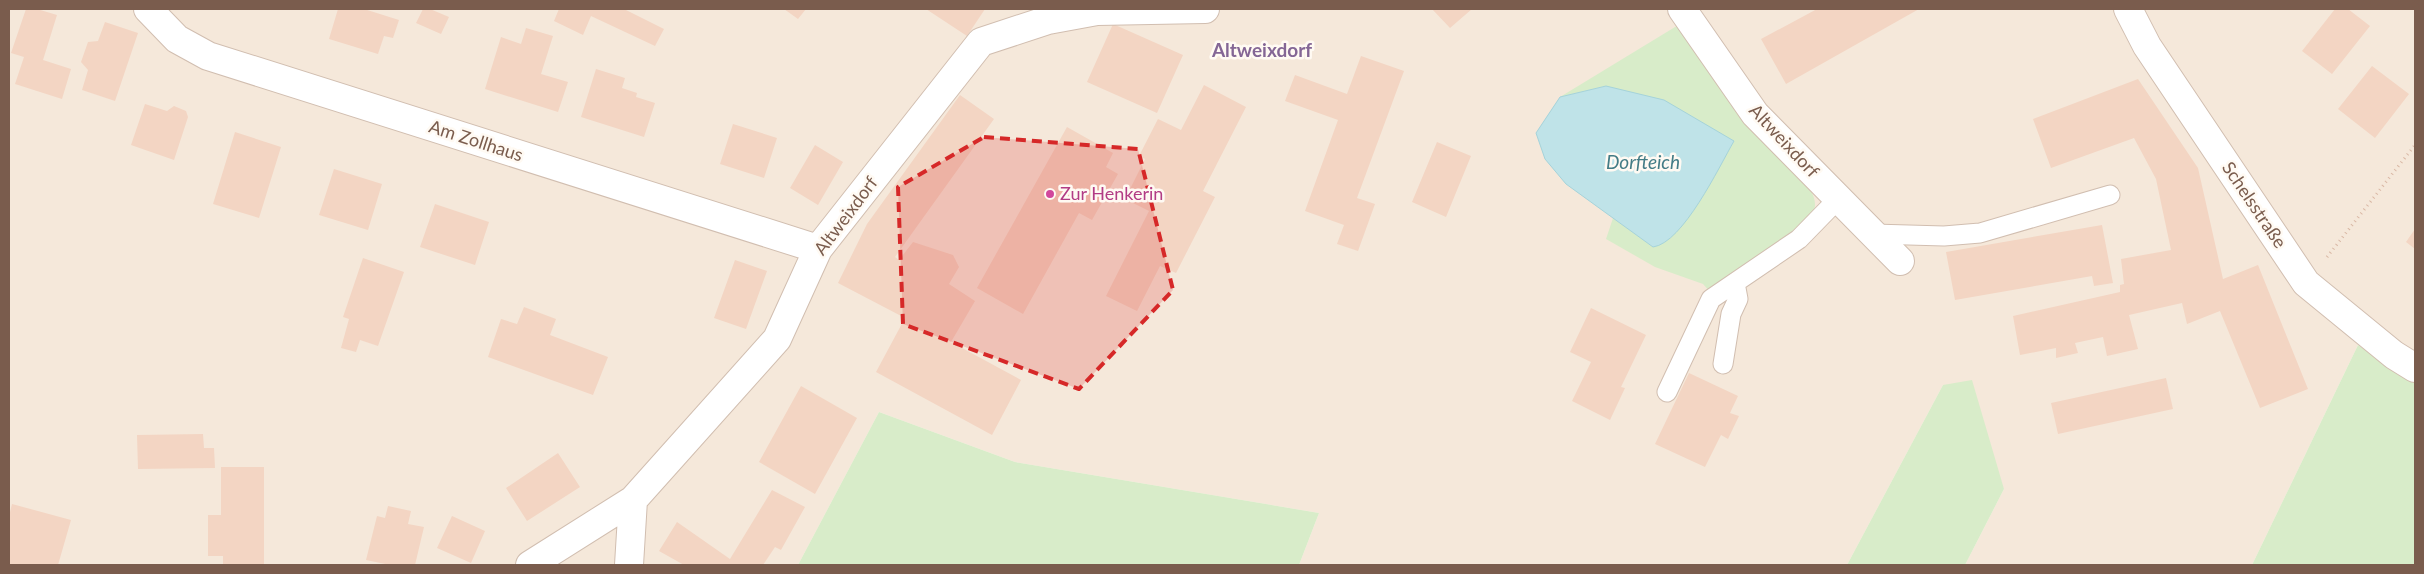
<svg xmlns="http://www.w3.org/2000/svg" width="2424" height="574" viewBox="0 0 2424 574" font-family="Lato,sans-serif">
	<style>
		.residential { fill: #f5e8da }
		.green { fill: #d8ecc9 }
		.water { fill: #bfe3e8; stroke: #a5d3da }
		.building { fill: #f3d5c3 }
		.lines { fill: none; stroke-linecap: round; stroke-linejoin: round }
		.service-casing { stroke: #d1beb0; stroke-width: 21 }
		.minor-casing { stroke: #d1beb0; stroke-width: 30 }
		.path { stroke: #d9b8a5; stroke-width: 3; stroke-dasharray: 1 4; stroke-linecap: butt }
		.service { stroke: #fff; stroke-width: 19 }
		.minor { stroke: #fff; stroke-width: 28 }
		.marked { fill: #d62828; fill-opacity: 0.2; stroke: #d62828; stroke-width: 4; stroke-dasharray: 10 6; stroke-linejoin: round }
		.hotel-dot { fill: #d1479c; stroke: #fffaf3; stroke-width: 2 }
		.labels { text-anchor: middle; stroke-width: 5; stroke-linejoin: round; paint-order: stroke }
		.street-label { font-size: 18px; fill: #7a5c4d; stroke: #fffaf3 }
		.hotel-label { font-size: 18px; fill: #b23c85; stroke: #fffaf3; text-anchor: start }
		.neighbourhood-label { font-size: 19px; font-weight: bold; fill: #846695; stroke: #fffaf3 }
		.water-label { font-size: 19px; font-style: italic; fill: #437c86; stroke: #fffaf3 }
	</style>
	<rect width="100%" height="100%" fill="#fdf6ec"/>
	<path class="residential" d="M9,9H2415V382L2358,345L2252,565H1965L2004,489L1943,385L1847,565H1299L1319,513L1015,462L879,412L798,565H9Z"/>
	<path class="green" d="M1680,24L1809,187C1817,201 1817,208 1809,222L1711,293L1703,284L1655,267L1606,239L1613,218L1653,247L1606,86L1560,97Z
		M2358,345L2415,382V565H2252Z
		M1972,380L2004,489L1965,565H1847L1943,385Z
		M879,412L1015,462L1319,513L1299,565H798Z"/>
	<path class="water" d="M1606,86L1664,100L1734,141C1719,167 1683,243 1653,247L1566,184L1545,159L1536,133L1560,97Z"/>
	<path class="building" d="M26,9H37L57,15L43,60L71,69L62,99L15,84L24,57L11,53Z
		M338,9H364L399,20L393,38L384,36L378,54L329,39Z
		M423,9H430L449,17L441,34L416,23Z
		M559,9H624L664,29L655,46L591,16L583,35L554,21Z
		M784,9H806L798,19Z
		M926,9H985L967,36Z
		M1432,9H1472L1450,28Z
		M1817,9H1919L1786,84L1761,39Z
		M2335,9H2348L2370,26L2332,74L2302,51Z
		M105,22L138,33L115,101L82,90L88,70L81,62L88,42L98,41Z
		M1113,24L1183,55L1157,113L1087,82Z
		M526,28L553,36L541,74L568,82L558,112L485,89L501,37L521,44Z
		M1361,56L1404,71L1357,198L1375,204L1358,251L1337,244L1344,225L1305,211L1338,120L1285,101L1295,75L1347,94Z
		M2372,66L2409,94L2375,138L2338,109Z
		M596,69L625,78L622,88L637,93L636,97L655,103L644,137L581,117Z
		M2138,79L2198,168L2223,279L2258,265L2308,389L2260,408L2220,311L2187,324L2182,303L2129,315L2138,349L2107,356L2103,337L2075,343L2078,353L2056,358V348L2020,355L2013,316L2120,292V285L2124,284L2121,259L2171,250L2156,179L2134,138L2051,168L2033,119Z
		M1204,85L1246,107L1203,191L1215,197L1176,273L1160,266L1137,311L1106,296L1149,211L1125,199L1145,159L1139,156L1158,119L1181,130Z
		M960,95L994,119L895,257L899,260L913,242L953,255L959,267L949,284L975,301L951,342L1021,380L992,435L876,372L905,318L838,283L867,224Z
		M145,104L167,111L174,106L186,111L188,117L174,160L131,145Z
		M733,124L777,138L764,178L720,164Z
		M1067,127L1113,153L1106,167L1118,174L1092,220L1079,213L1023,314L977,288Z
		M235,132L281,147L259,218L213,204Z
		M1437,142L1471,156L1446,217L1412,202Z
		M815,145L843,162L818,205L790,188Z
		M334,169L382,184L368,230L319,215Z
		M435,204L489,222L475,265L420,247Z
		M2102,225L2113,283L2094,286L2092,276L1955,300L1946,252Z
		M2415,229V249L2406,242Z
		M363,258L404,272L378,346L360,340L356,352L341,348L349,319L343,317Z
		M735,260L767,271L746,329L714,318Z
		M524,307L556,319L550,335L608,357L593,395L488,357L501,319L517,324Z
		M1591,308L1646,335L1621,387L1625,388L1610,420L1572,401L1591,362L1570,352Z
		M1689,373L1738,396L1730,413L1739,416L1728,439L1721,435L1705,467L1655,444Z
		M2166,378L2173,409L2058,434L2051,403Z
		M801,386L857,418L815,494L759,462Z
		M203,434L204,448H214L215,468L138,469L137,435Z
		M558,453L580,487L527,521L506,488Z
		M221,467H264V565H223V556H208V515H221Z
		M772,490L805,507L781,550L775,547L763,565H684L659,551L677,522L730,559Z
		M12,504L71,520L58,565L9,564V516Z
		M388,506L411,511L408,524L424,527L415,565H390L366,560L377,516L385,518Z
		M452,516L485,531L471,563L437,548Z"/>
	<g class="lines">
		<g class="service-casing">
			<path id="service" d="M1873,234L1944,236L1980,233L2110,195
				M1723,364L1731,314L1738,299L1735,283
				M1667,392L1711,299L1799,239L1838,199"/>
		</g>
		<g class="minor-casing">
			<path id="minor" d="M148,9L177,39L208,56L818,249
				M1682,9L1755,114L1900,261
				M2128,9L2147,46L2306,283L2394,355L2415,368
				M530,565L633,500L777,339L818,249L981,42L1048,20L1097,11L1205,9
				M629,565L633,500"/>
		</g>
		<path class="path" d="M2327,257L2415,145"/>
		<use href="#service" class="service"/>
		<use href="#minor" class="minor"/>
	</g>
	<path class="marked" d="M984,137L1138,149L1173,290L1079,389L903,324L898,187Z"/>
	<circle class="hotel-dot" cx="1050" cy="194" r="5"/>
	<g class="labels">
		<g class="street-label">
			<text transform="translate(476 141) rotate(18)" y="6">Am Zollhaus</text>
			<text transform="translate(1784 141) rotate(47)" y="6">Altweixdorf</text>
			<text transform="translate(2254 205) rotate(56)" y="6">Schelsstraße</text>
			<text transform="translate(846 216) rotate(-53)" y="6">Altweixdorf</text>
		</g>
		<g class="hotel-label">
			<text x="1060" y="200">Zur Henkerin</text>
		</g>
		<g class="neighbourhood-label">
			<text x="1262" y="57">Altweixdorf</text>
		</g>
		<g class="water-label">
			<text x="1643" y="169">Dorfteich</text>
		</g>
	</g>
	<rect width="2424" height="574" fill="none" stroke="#7a5c4d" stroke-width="20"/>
</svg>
